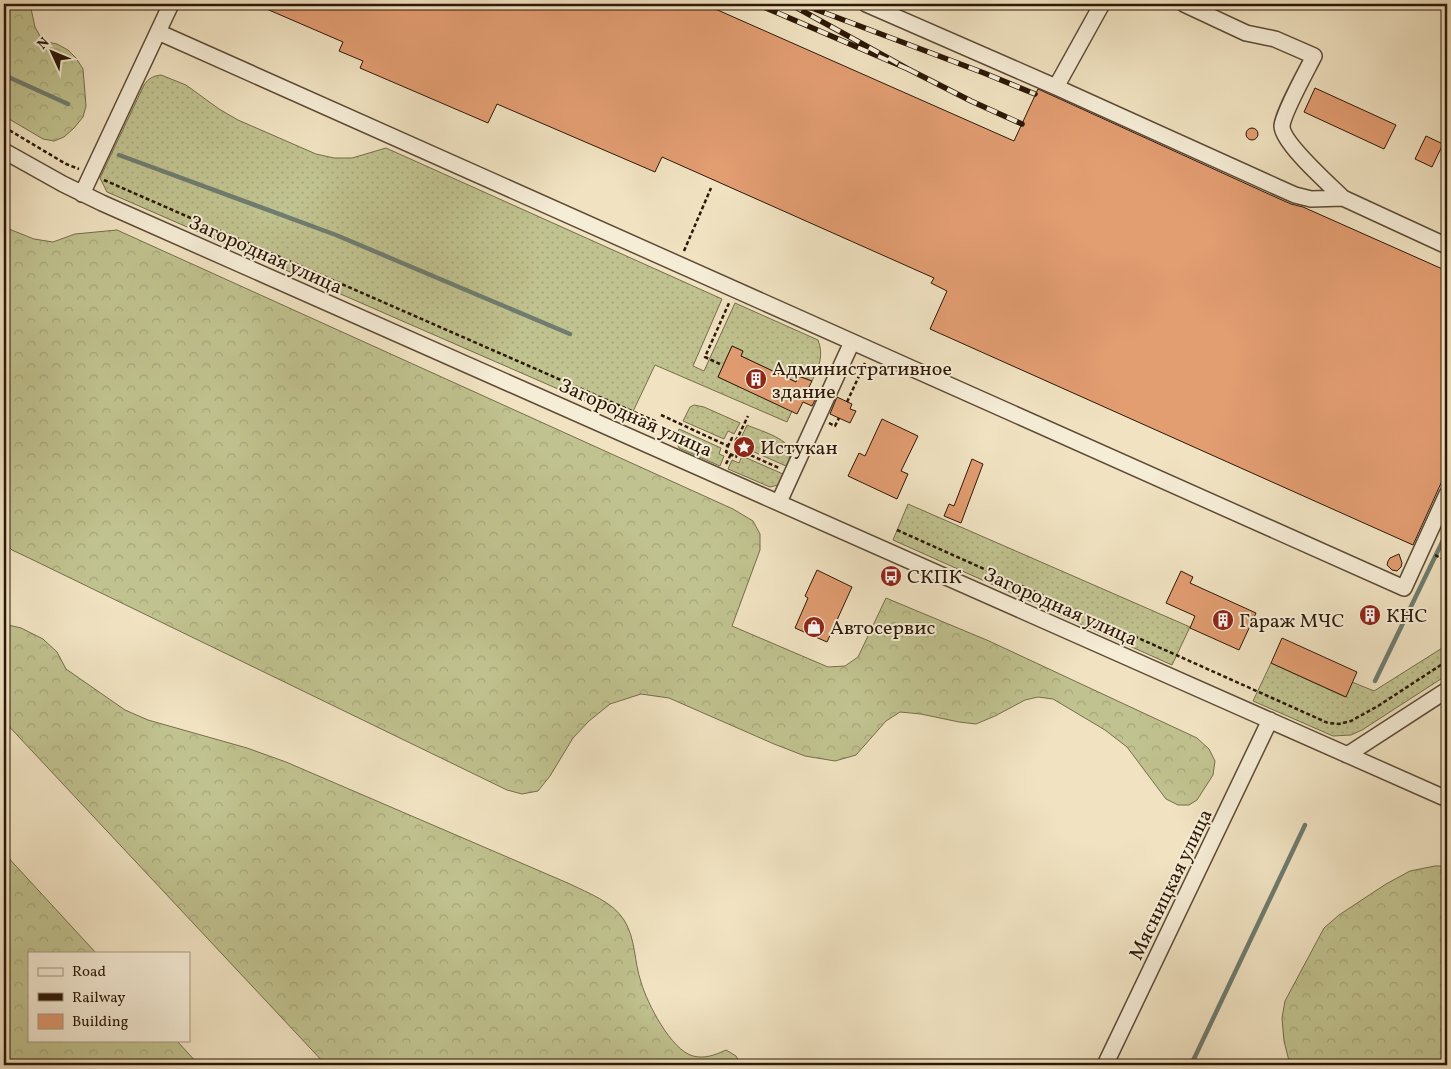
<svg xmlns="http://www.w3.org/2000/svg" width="1451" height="1069" viewBox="0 0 1451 1069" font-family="Vollkorn,serif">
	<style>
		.grass { fill: url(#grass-dots); stroke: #766d4b }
		.forest { fill: url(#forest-crowns); stroke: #766d4b }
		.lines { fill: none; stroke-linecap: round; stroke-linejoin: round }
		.stream { stroke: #6f7c6f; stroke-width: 4.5 }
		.building { fill: #e29d71; stroke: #2c1807 }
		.minor-casing { stroke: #5d4b36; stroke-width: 18 }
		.path { stroke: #2c1807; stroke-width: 2.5; stroke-dasharray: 4 2.5; stroke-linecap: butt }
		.minor { stroke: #f6edd7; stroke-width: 15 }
		.rail-casing { stroke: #2c1807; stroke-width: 5.5 }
		.rail { stroke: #f6edd7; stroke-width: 4; stroke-dasharray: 11; stroke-linecap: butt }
		.labels { text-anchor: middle; stroke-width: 4; stroke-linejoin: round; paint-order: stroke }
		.street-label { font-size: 20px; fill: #2c1807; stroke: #f6edd7 }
		.poi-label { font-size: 20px; fill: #2c1807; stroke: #f6edd7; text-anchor: start }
	</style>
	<defs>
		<pattern id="grass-dots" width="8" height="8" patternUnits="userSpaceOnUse" patternTransform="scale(1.25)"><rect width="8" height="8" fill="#c0c28f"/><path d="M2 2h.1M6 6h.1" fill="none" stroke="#a5a67a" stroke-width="1.8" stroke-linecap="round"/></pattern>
		<pattern id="forest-crowns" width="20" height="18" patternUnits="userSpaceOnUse" patternTransform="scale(1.25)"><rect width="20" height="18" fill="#c0c28f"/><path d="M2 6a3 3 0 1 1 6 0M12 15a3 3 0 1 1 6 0" fill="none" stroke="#a5a67a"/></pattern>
	</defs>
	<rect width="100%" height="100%" fill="#f1e3c2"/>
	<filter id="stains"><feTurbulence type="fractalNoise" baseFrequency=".004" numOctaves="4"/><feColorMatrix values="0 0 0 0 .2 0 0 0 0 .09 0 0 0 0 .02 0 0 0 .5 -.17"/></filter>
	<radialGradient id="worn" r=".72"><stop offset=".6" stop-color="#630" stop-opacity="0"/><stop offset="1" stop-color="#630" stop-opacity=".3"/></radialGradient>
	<path class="grass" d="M161,75L186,85L219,109L238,120L316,154L334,158H352L386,148L722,299L693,366L704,371L735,303L818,340C824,355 819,367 812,381L799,376L796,382L741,356L743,351L732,346L718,377L792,411L787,422L655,365L629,420L107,192L100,178L144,85C149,78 153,76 161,75Z
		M694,405L704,407L740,423L734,434L728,431L724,439L683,421L690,407Z
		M747,425C758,430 788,438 790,451C791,456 788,462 786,466L745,448L749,441L741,438Z
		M679,429L721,448L719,454L724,456L720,466L679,448L675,440Z
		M742,456L783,474L778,485L770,487L728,469L732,460L739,463Z
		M908,504L1190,627L1172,665L893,540Z
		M1447,645V675L1362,730L1351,735L1333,736L1253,701L1271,663L1345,697L1352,682L1374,691Z"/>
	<path class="forest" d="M4,4H30L35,27L40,36L48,42L57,44L68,50L76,58L83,69L86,106L83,117L74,128L64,137L54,141L43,139L4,116Z
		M4,227L34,239L53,242L75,234L117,230L733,509L753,521L760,534V550L732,626L828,667L845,666L858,657L886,598L989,641L1197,738L1209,749L1215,761L1213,775L1197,800L1189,805H1178L1166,799L1127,747L1105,730L1053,699L1038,697L1025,700L995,716L976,724L959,722L921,714L900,712L886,721L856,755L835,761L805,756L774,744L669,698L641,694L610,704L589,721L573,738L550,776L538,791L522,794L507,790L29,558L12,550L4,542Z
		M4,624L21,628L43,639L57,652L66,669L125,710L148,720L247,748L286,762L570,884C588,893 613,902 624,920C636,939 634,962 641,982C647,1003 671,1050 693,1056C705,1059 715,1055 726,1050L736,1056L741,1065H326L4,721Z
		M4,853L96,953H29V1040H176L199,1065H4Z
		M1435,866H1447V1065H1290L1284,1041L1282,1018L1285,1001L1324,928L1339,915L1386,884L1410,871Z"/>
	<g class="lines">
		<path class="stream" d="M4,75L68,104
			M119,155L336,235L570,334
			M1375,681L1447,532
			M1191,1065L1305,825"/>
	</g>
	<path class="building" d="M255,4H704L1014,141L1038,89L1273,196L1291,204L1303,207L1447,271V470L1413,545L930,329L947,291L931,283L934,278L662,157L655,172L497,104L488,123L360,68L363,61L339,51L343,42Z
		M1315,88L1396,125L1384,149L1304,112Z
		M1246 134a6 6 0 1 1 12 0a6 6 0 1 1-12 0Z
		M1426,136L1443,144L1432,167L1415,159Z
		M732,346L743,351L741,356L796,382L798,376L812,381L809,387L819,392L812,406L803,402L797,414L718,377Z
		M837,397L852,404L850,409L856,411L850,423L830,414Z
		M882,419L918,436L901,471L908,474L897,499L848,476L859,453L865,456Z
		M972,459L983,464L961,523L944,516L949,504L954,506Z
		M1399,554L1402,563L1401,567L1397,571L1392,570L1387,565L1388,561L1390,558Z
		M817,570L852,587L827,642L795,628L808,598L805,596Z
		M1181,571L1193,577L1190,583L1256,613L1239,650L1190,628L1195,616L1166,603Z
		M1362 615a8 8 0 1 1 16 0a8 8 0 1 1-16 0Z
		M1282,638L1357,672L1346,697L1271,663Z"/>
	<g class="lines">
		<g class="minor-casing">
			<path id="minor" d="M866,4L1056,87L1277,187L1295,195L1311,199L1343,198L1447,246
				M1184,4L1246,33L1275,39L1314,56C1307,70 1283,113 1282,126C1282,143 1330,185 1343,198
				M158,32L1404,588L1447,494
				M1056,87L1102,4
				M4,151L63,184L102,203L1447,799
				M82,194L171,4
				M779,502L852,342
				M1347,755L1447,690
				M1105,1065L1270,720"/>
		</g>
		<path class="path" d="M4,127L66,164L79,169
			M104,180L657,422
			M684,251L711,188
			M720,364L705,357L729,303
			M847,402L865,363
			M661,415L728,446L726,452L736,457L742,443L732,438L728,446
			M829,423L835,426L839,418
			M736,441L748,416
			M739,450L779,468
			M726,464L731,454
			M897,530L1328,723L1339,724L1351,721L1378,706L1447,661
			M1435,555L1447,561"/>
		<use href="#minor" class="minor"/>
		<g class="rail-casing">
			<path id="rail" d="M757,4L908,69L790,4
				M804,5L984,73L1035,94
				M908,69L971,101L1022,124"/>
		</g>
		<use href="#rail" class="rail"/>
	</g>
	<defs>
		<g id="building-disc" transform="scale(1.125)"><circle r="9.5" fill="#8f2418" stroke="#f6edd7"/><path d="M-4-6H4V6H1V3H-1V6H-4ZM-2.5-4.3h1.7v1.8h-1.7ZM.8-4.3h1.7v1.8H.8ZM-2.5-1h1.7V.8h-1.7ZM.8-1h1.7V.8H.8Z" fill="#fff"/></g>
		<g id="sight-disc" transform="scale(1.125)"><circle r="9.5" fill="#8f2418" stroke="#f6edd7"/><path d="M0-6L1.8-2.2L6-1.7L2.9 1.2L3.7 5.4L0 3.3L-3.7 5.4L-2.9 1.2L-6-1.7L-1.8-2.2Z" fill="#fff"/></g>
		<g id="bus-disc" transform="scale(1.125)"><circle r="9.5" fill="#8f2418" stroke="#f6edd7"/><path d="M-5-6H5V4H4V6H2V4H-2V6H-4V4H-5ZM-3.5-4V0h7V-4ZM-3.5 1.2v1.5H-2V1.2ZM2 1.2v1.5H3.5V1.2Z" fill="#fff"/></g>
		<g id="shop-disc" transform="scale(1.125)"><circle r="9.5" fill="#8f2418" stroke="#f6edd7"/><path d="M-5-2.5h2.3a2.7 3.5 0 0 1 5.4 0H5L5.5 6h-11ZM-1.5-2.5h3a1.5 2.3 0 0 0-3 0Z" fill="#fff"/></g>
	</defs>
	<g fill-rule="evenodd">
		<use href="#building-disc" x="756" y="379"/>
		<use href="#sight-disc" x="744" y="447"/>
		<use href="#bus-disc" x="891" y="576"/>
		<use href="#building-disc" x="1370" y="615"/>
		<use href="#building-disc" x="1223" y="620"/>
		<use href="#shop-disc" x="814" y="627"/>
	</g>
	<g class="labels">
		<g class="street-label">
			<text transform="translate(266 254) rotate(24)" y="7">Загородная улица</text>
			<text transform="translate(636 417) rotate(24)" y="7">Загородная улица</text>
			<text transform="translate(1061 606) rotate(24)" y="7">Загородная улица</text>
			<text transform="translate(1170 884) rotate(-64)" y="7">Мясницкая улица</text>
		</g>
		<g class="poi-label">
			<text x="772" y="375">Административное<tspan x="772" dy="23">здание</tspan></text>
			<text x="760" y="454">Истукан</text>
			<text x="907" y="583">СКПК</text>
			<text x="1386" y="622">КНС</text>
			<text x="1239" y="627">Гараж МЧС</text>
			<text x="830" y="634">Автосервис</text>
		</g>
	</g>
	<rect width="1451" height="1069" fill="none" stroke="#f1e3c2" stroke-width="20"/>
	<rect x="5" y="5" width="1441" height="1059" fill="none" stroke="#2c1807" stroke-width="2.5"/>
	<rect x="10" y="10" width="1431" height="1049" fill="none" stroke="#2c1807"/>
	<rect x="28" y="952" width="162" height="90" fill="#f6edd7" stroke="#a59884"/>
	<rect x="38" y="968" width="25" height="8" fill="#f6edd7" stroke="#a59884"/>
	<text x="72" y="976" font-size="15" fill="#2c1807">Road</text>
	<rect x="38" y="993" width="25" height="8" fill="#2c1807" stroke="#a59884"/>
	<text x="72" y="1002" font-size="15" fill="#2c1807">Railway</text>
	<rect x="38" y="1014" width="25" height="15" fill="#e29d71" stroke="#a59884"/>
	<text x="72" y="1026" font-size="15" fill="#2c1807">Building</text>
	<g transform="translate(52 52) rotate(314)" stroke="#f6edd7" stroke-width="4" paint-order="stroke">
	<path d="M0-4L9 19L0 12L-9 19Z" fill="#2c1807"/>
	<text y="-8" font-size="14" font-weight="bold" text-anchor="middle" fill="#2c1807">N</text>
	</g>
	<rect width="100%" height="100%" filter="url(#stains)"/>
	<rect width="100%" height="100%" fill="url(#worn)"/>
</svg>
